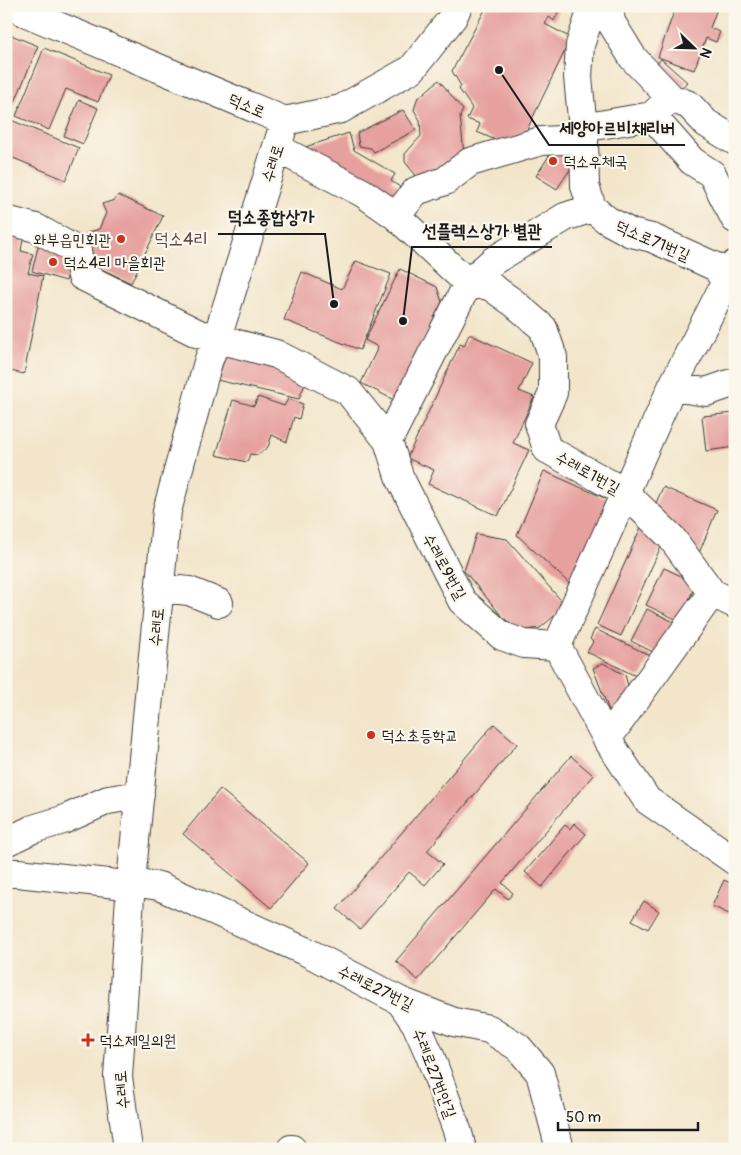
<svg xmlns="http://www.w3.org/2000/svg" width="741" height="1155" viewBox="0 0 741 1155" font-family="Pangolin,'Poor Story',sans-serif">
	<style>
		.building { fill: #e6a09e }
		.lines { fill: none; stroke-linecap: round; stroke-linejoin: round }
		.minor-casing { stroke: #3c3a36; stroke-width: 30 }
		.minor { stroke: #fff; stroke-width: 28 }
		.poi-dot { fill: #c8321e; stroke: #fbf7ec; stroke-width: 2 }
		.labels { text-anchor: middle; stroke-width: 4.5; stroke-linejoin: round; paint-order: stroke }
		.street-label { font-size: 16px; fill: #1c1c1c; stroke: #fbf7ec }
		.poi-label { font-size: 16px; fill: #1c1c1c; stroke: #fbf7ec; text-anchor: start }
		.neighbourhood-label { font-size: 18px; fill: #634a4a; stroke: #fbf7ec }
		.leader { fill: none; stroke: #1c1c1c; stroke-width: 2 }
		.callout-dot { fill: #1c1c1c; stroke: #fbf7ec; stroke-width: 2 }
		.callout-label { font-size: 18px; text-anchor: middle; font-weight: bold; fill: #1c1c1c; stroke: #fbf7ec; stroke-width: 4.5; stroke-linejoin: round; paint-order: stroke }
	</style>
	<rect width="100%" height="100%" fill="#fbf7ec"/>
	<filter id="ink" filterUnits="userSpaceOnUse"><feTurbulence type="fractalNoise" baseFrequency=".02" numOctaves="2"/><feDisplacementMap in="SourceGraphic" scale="10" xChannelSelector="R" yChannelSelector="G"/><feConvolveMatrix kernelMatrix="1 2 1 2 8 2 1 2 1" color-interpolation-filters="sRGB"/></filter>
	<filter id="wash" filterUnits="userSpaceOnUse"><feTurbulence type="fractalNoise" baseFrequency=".0096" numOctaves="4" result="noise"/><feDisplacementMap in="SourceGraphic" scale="20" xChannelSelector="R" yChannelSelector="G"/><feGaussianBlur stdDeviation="1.12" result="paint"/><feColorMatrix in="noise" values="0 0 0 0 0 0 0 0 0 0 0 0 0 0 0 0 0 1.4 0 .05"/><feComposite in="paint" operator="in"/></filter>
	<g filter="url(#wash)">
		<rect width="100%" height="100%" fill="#f2e5ca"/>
		<g id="blocks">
			<path class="building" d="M487,6H561L554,21L549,17L545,24L571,38L523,138L505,144L477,132L480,124L467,119L472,108L459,89L461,86L452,71Z
				M676,6H718L710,28L720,32L716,42L706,38L694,70L658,57Z
				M6,33L38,46L10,114L6,113Z
				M44,48L109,75L98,102L66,89L49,130L16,116Z
				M661,59L687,82L676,94L650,71Z
				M439,80L463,110L460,116L464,154L445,170L418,178L405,162V154L421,136L420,120L414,110L417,99Z
				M79,100L98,108L83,144L64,136Z
				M403,110L416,130L374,152L371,148L359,146L357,133Z
				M6,118L79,148L66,180L6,155Z
				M349,133L354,150L395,174L391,181L400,187L391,204L302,148Z
				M554,148L575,162L557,189L536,176Z
				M118,195L163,216L131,283L85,261L92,244L87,233L99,229L106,213L102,204L115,200Z
				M6,234L23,238L21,251L33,254L28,273L43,276L24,374L6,370Z
				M39,243L74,252L66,281L32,271Z
				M356,261L391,274L360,350L284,320L302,272L342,289Z
				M400,269L437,287L442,302L394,400L361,383L378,347L365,340Z
				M469,334L532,363L519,391L534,397L513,443L529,450L498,516L428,484L434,470L407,458L460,344L464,346Z
				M228,350L308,376L299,399L217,380Z
				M258,397L284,406L288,399L303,404L299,419L294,417L287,442L272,435L268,447L258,455L250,454L247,462L216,455L233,400L254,406Z
				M735,413V447L706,451L702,416Z
				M544,471L609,500L571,585L517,535Z
				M663,487L717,510L699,553L653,510Z
				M641,527L662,544L621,636L597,625Z
				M476,534L507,539L566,606L540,628L527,630L516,627L508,623L464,571Z
				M664,568L696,583L680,621L646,605Z
				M647,609L676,623L661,656L631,641Z
				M595,629L651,656L640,678L587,652L593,642L590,639Z
				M603,663L625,675L631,696L610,713L593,668Z
				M494,724L517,744L427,851L443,864L425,885L409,872L360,929L337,909Z
				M571,756L593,775L502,883L513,893L508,899L496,889L418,980L396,961Z
				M220,789L309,863L271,908L183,834Z
				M574,823L586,834L542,887L525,872L565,825L570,829Z
				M724,880L735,885V900L729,914L712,906Z
				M644,901L659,911L648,929L632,920Z"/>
		</g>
	</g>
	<g filter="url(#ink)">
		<use href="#blocks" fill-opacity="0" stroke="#3c3a36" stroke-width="1"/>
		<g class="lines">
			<g class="minor-casing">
				<path id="minor" d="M10,6L285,121L341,109L412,69L453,17L458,6
					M593,6L580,45L578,77L584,139L585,186L592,208L607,220L631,233L652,238L716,267L725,281L735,285
					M609,6L611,22L633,58L671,98L689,105L706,123L735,141
					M652,116L692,161L712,174L735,219
					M582,128L652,116L664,104
					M277,148L363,193L396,216L468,283L490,286L514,303L543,328L553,357V393L539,424L547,449L624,492L671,537L712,593L735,604
					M396,216L416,191L445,181L470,162L541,141L584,139
					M6,220L36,228L72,248L77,251L82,276L199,334L276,354L348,391L388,441L399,476L462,601L502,636L524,644L557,646L607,739L647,800L735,861
					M672,387L706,392L735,382
					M388,441L468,283L493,261L565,217L592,208
					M160,588L189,591L219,603
					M557,646L672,387L735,264
					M607,739L712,593
					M6,842L33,829L63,820L108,800L140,795
					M6,873H18L117,884L131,882L159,886L307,952L400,1001L454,1022L489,1029L518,1047L540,1073L560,1149
					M400,1001L416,1024L431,1058L458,1133L462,1149
					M128,1149L118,1077L131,882L167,511L208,362L217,338L285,121
					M291,1149H292"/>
			</g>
			<use href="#minor" class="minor"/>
		</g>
	</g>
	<g class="poi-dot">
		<circle cx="553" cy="161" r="5"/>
		<circle cx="121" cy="239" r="5"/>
		<circle cx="53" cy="262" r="5"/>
		<circle cx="371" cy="735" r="5"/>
		<path d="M85.5 1032.5h5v5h5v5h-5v5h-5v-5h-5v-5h5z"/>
	</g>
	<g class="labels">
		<g class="street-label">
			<text transform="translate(247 105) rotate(23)" y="6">덕소로</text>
			<text transform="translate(272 163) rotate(-72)" y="6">수레로</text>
			<text transform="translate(653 240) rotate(23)" y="6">덕소로71번길</text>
			<text transform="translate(588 472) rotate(29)" y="6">수레로1번길</text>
			<text transform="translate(445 566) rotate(61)" y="6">수레로9번길</text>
			<text transform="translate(156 627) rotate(-85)" y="6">수레로</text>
			<text transform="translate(376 987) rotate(26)" y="6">수레로27번길</text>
			<text transform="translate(435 1073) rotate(69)" y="6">수레로27번안길</text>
			<text transform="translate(121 1090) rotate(-95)" y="6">수레로</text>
		</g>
		<g class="poi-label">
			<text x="563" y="167">덕소우체국</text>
			<text x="111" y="245" text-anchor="end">와부읍민회관</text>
			<text x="63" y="268">덕소4리 마을회관</text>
			<text x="381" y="741">덕소초등학교</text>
			<text x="99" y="1046">덕소제일의원</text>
		</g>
		<g class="neighbourhood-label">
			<text x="181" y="245">덕소4리</text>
		</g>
	</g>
	<path class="leader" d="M499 70L549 145H685M334 304L325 234H218M403 321L412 247H552"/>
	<g class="callout-dot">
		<circle cx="499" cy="70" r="5"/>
		<circle cx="334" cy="304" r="5"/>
		<circle cx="403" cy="321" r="5"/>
	</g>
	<g class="callout-label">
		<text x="617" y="134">세양아르비채리버</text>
		<text x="271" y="223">덕소종합상가</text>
		<text x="482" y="237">선플렉스상가 별관</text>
	</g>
	<rect width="741" height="1155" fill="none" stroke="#fbf7ec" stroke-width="25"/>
	<g transform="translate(694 48) rotate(113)" stroke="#fbf7ec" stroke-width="4" paint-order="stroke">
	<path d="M0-4L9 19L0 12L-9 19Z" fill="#1c1c1c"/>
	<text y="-8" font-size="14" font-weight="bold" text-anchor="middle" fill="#1c1c1c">N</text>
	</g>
	<path d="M558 1122v8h140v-8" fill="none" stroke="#1c1c1c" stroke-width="2.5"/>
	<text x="566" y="1122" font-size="15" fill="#1c1c1c" stroke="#fbf7ec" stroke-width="4" paint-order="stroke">50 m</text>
</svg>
